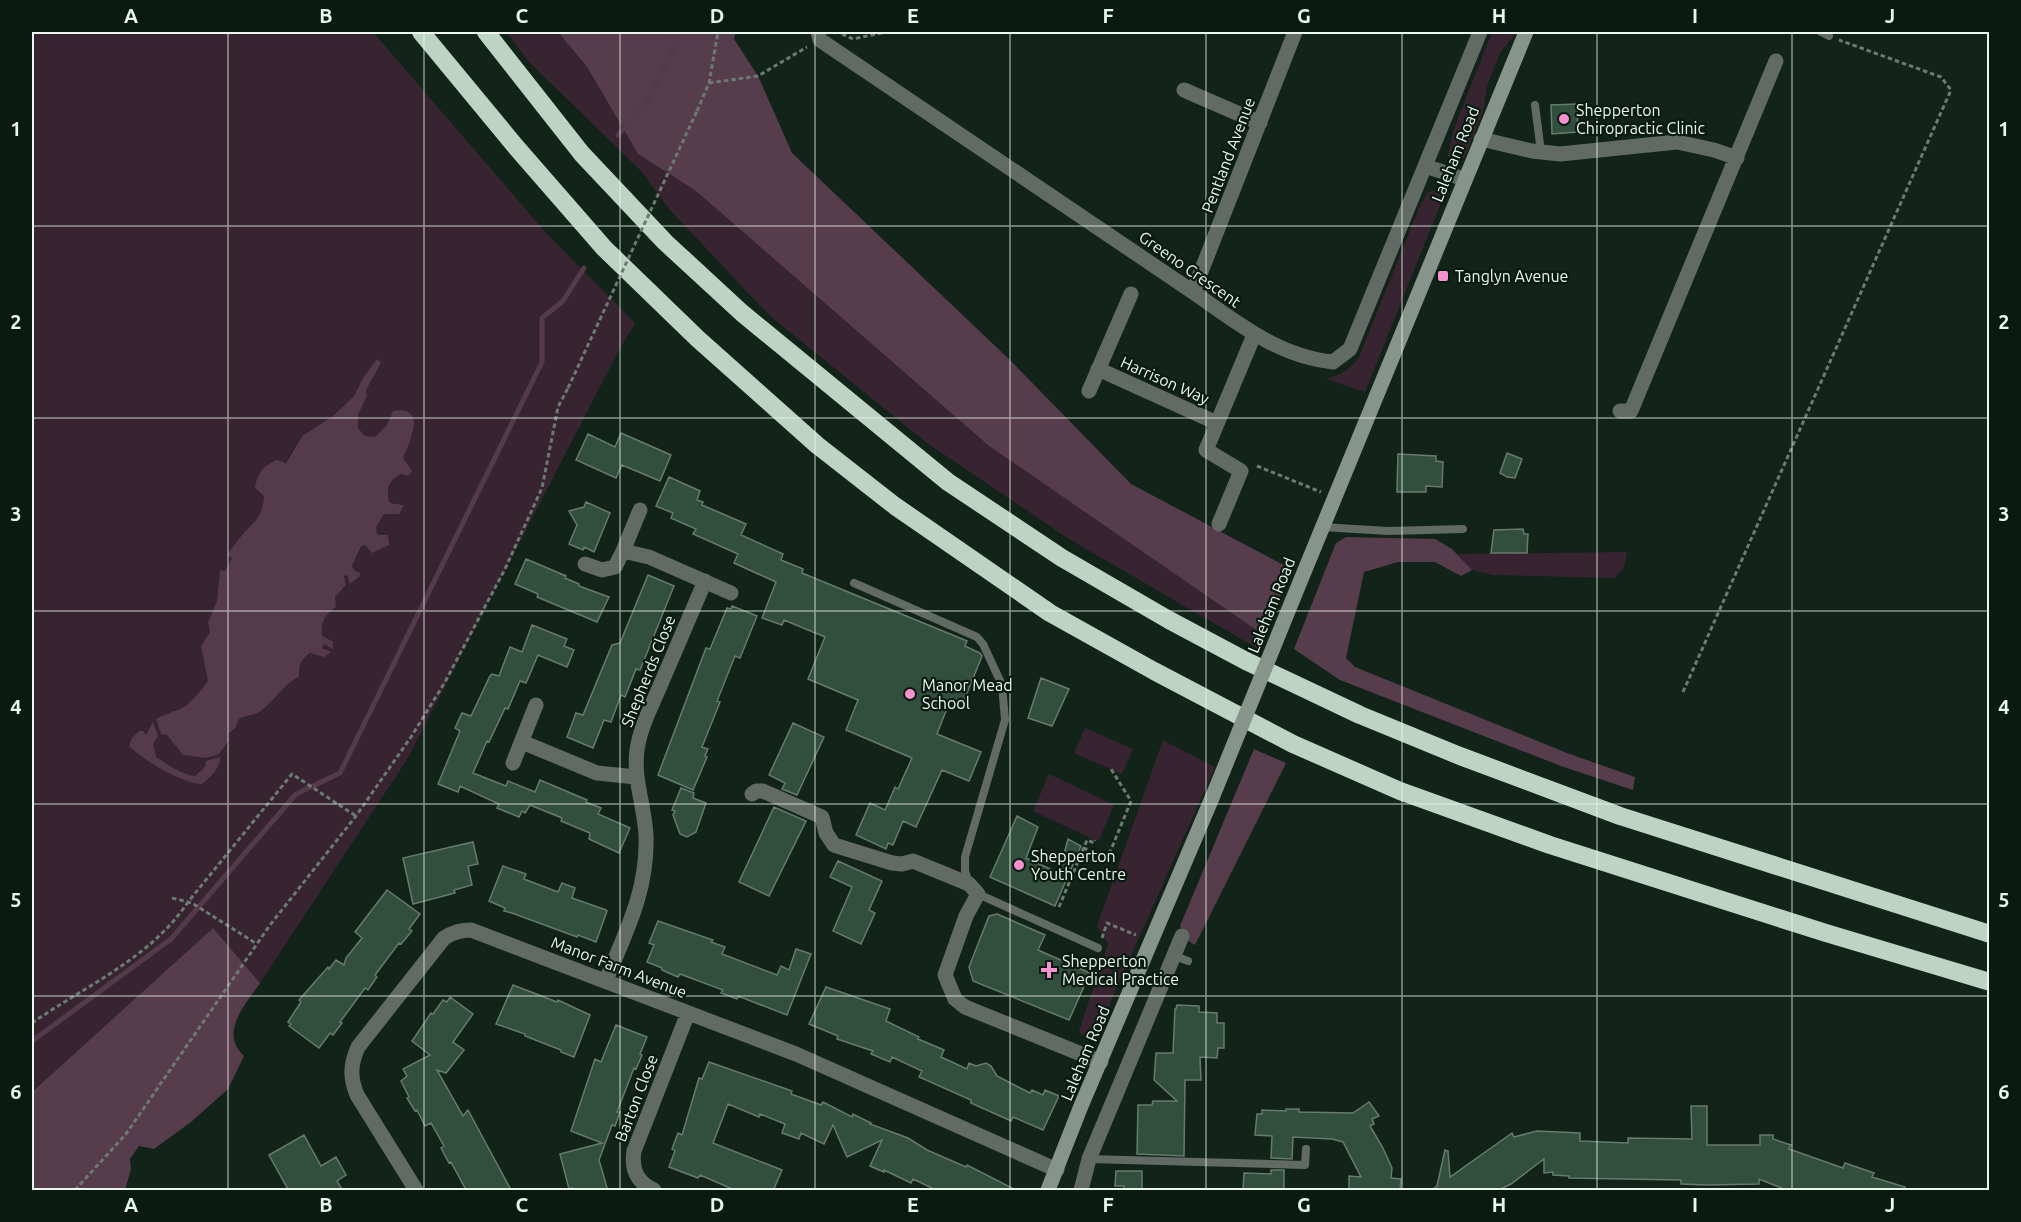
<svg xmlns="http://www.w3.org/2000/svg" width="2021" height="1222" viewBox="0 0 2021 1222" font-family="Ubuntu,sans-serif">
	<style>
		.green { fill: #372430; fill-rule: evenodd }
		.forest { fill: #573c4c }
		.water { fill: #543a4a }
		.lines { fill: none; stroke-linecap: round; stroke-linejoin: round }
		.stream { stroke: #543a4a; stroke-width: 5 }
		.building { fill: #324e3d; stroke: #667a6d; stroke-width: 1.5 }
		.path { stroke: #6c7b71; stroke-width: 3; stroke-dasharray: 4.5 3; stroke-linecap: butt }
		.service { stroke: #616a64; stroke-width: 8 }
		.minor { stroke: #616a64; stroke-width: 15 }
		.secondary { stroke: #86948b; stroke-width: 15 }
		.motorway { stroke: #bdd4c5; stroke-width: 18 }
		.path-bridge { stroke: #6c7b71; stroke-width: 3; stroke-dasharray: 4.5 3; stroke-linecap: butt }
		.secondary-bridge { stroke: #86948b; stroke-width: 15 }
		.grid { fill: none; stroke: #ebf6ef; stroke-width: 1.5; stroke-opacity: 0.55 }
		.poi-dot { fill: #f690d1; stroke: #091b10; stroke-width: 2 }
		.labels { text-anchor: middle; stroke-width: 4.5; stroke-linejoin: round; paint-order: stroke }
		.poi-label { font-size: 16px; fill: #ebf6ef; stroke: #091b10; text-anchor: start }
		.street-label { font-size: 16px; fill: #ebf6ef; stroke: #091b10 }
		.neatline { fill: none; stroke: #ebf6ef; stroke-width: 2 }
		.grid-label { font-size: 20px; text-anchor: middle; font-weight: bold; fill: #ebf6ef }
	</style>
	<rect width="100%" height="100%" fill="#122419"/>
	<path class="green" d="M32,32H373L547,234L635,323L619,350L408,758L260,983L213,928L32,1092ZM381,363L366,390L367,396L358,415V428L365,436L375,437L386,426L393,411L413,433L403,458L401,474C389,480 385,490 390,503L404,505L384,514L375,527L377,534L385,533L362,547L352,566L355,571L350,583L347,575L343,576L346,585L335,597V607C316,622 319,630 332,648L324,644C313,660 298,648 299,677C283,684 276,700 262,710C256,715 246,717 239,719C230,740 202,746 183,755L167,735L174,710C190,708 199,692 209,681L201,646L210,632L208,622L217,601L220,570L225,572L232,557L228,555L244,533L259,519L263,510L264,496L302,436L333,416L354,396L363,378Z
		M506,32H558L587,67L638,154L696,191L989,446L1265,636L1260,650L1069,539L927,443L770,316L669,209L641,171L529,62Z
		M1492,32H1517L1500,53L1487,86L1483,112L1464,158L1453,161L1448,156L1453,131Z
		M1441,189L1445,193L1365,392L1326,379C1341,374 1350,370 1359,357L1419,208L1428,192Z
		M1627,552L1624,568L1614,578L1493,575L1472,570L1457,554Z
		M1085,728L1133,749L1122,774L1074,753Z
		M1163,740L1215,767L1099,1028L1082,1035L1079,1031L1108,944L1097,926Z
		M1049,774L1114,805L1099,840H1095L1033,811Z"/>
	<path class="forest" d="M558,32H736L734,39L758,76L792,153L1011,361L1131,484L1291,569L1265,636L989,446L696,191L638,154L587,67Z
		M1346,537L1435,539L1452,549L1472,570L1461,576L1435,562H1398L1364,572L1346,658L1355,667L1567,753L1635,777L1633,790L1561,766L1340,680L1294,649L1336,543Z
		M1254,749L1286,763L1195,945L1187,940L1180,926Z
		M213,928L260,983C245,1005 219,1033 244,1056L228,1089L191,1122L154,1149L139,1146L130,1159L131,1169L125,1190H32V1092Z"/>
	<path class="water" d="M377,359L381,363L366,390L367,396L358,415V428L365,436L375,437L386,426L393,411C428,404 410,442 403,458L412,471L408,476L401,474C389,480 385,490 390,503L404,505L399,514H384L376,527L377,534L388,535L389,545L372,553L365,545L361,547L352,566L355,571L360,573V576L350,584L347,575L344,576L346,585L335,597L336,607C325,615 319,622 323,636L333,642V649L324,644L322,648L331,652L324,657L310,653C300,661 299,665 299,677C283,684 276,700 262,710C256,715 246,716 239,719L235,728L228,734L229,740L219,754L206,758L183,755L167,735L161,734L156,719C164,715 178,710 184,707C194,700 201,690 208,681L201,646L210,632L208,622L217,601L220,570L225,571L232,558L227,555C232,548 237,541 243,534C256,519 262,519 264,496L255,488C258,472 262,467 277,460L286,463L302,436L333,416L354,396L363,378Z
		M153,722L158,736L153,744L156,757C169,765 180,774 195,776L205,767L206,761L220,757C220,769 211,776 202,784C183,784 143,760 129,746L132,738L139,731H143L146,735Z"/>
	<g class="lines">
		<path class="stream" d="M618,135L645,104L677,41L672,32
			M32,1041L171,939L296,794L340,773L542,362V318L563,301L584,268"/>
	</g>
	<path class="building" d="M1577,104L1578,132L1552,134L1551,105Z
		M621,433L671,455L660,481L622,465L616,478L576,460L588,434L615,447Z
		M1507,453L1522,459L1515,478L1507,477L1500,473Z
		M1398,454L1436,456V461L1443,462L1442,487L1426,486V492H1397Z
		M669,477L700,491L697,500L703,502L702,505L746,524L741,535L783,554L781,560L803,569L802,573L967,641L965,646L980,653L982,656L963,703L951,698L937,734L981,752L969,781L942,770L916,827L903,821L893,845L888,843L886,849L856,835L870,803L885,810L895,787L898,789L912,758L846,730L858,700L808,679L825,637L784,620L782,625L762,618L776,582L734,563L738,554L693,534L696,529L671,518L673,513L656,506Z
		M586,502L610,513L594,552L584,547L583,550L569,544L577,525L569,511L584,507Z
		M1523,529L1524,534H1528L1527,553H1491L1494,530Z
		M526,559L566,576L565,578L579,584V586L609,597L597,622L537,597L538,594L515,584Z
		M648,575L674,586L640,670L636,669L625,697L621,695L611,722L604,720L593,748L567,737L576,713L583,715L612,645L620,643Z
		M732,606L757,616L740,658L735,656L717,701L720,702L702,747L708,749L705,756L707,757L693,790L658,775L706,648L710,649L727,608L731,609Z
		M532,625L567,639L564,646L574,650L567,667L538,655L526,683L520,681L508,709L505,708L489,742L487,741L473,773L506,786L508,781L535,792L540,780L587,800L586,802L601,808L598,814L630,828L619,853L589,839L590,833L561,821L562,818L530,805L525,813L522,811L519,817L497,808L499,804L460,786L458,792L438,784L460,731L455,728L462,713L471,716L490,676L492,674L499,676L510,647L522,652Z
		M1041,678L1069,689L1052,726L1028,718Z
		M793,723L824,737L797,795L782,789L785,783L769,775Z
		M681,788L694,793L693,798L706,803L696,832L687,837L680,834L673,815L675,811L672,810Z
		M774,807L806,821L769,896L739,882Z
		M1017,816L1038,827L1026,858L1059,873L1068,839L1081,846L1055,906L990,877Z
		M473,842L478,864L468,866L472,885L454,890L455,893L413,904L403,858Z
		M838,861L882,881L869,910L875,913L861,944L833,931L852,887L830,877Z
		M503,866L526,874L524,879L558,892L562,883L575,888L572,898L606,910L607,911L596,942L578,935L577,937L512,913L504,911L505,908L489,901Z
		M387,890L420,914L409,929L412,931L401,944L399,943L375,975L377,977L372,984L368,990L365,988L340,1022L342,1023L333,1035L330,1033L319,1048L289,1026L291,1024L288,1022L301,1002L299,1000L328,967L329,969L336,960L344,965L346,958L362,938L355,932Z
		M997,914L1045,935L1038,950L1090,973L1069,1020L973,981L969,967L989,916Z
		M658,921L713,940L711,942L725,947L722,954L777,975L781,966L789,970L796,949L811,954L787,1015L738,996L737,999L721,993L723,990L680,974L678,977L671,974L662,970V968L647,962L654,945L649,943Z
		M513,985L557,1002L558,1000L590,1015L574,1057L561,1052V1050L525,1036V1034L496,1024Z
		M826,987L890,1009L886,1021L919,1037L918,1039L944,1050L941,1057L967,1069L969,1063L976,1066L986,1063L991,1066L997,1076L1030,1093L1032,1090L1043,1095L1045,1090L1059,1096L1043,1130L1013,1117L1011,1121L971,1103V1100L919,1077L922,1071L892,1057L890,1062L871,1054L873,1051L837,1039L838,1036L809,1024Z
		M450,997L473,1014L453,1042L464,1050L446,1073L437,1070L463,1116L468,1110L511,1190H466L451,1162L449,1163L441,1148L444,1146L431,1123L425,1126L417,1110L415,1111L407,1098L409,1097L401,1081L407,1076L403,1069L430,1055L412,1041L431,1013L433,1014L443,1000L447,1002Z
		M1177,1005L1199,1006V1012L1217,1013V1023H1224V1048H1218L1217,1058L1200,1057L1201,1080H1185L1184,1156L1137,1154L1138,1105H1152L1153,1101H1177L1154,1080L1156,1053H1173L1175,1009H1176Z
		M616,1025L647,1037L640,1054L642,1055L636,1069L634,1068L617,1112H620L615,1126L612,1125L599,1160L608,1191H573L572,1188L569,1189L560,1154L602,1143L571,1131L595,1059L601,1062Z
		M709,1062L792,1091L791,1094L821,1105L823,1102L852,1117L853,1114L871,1123L870,1124L908,1138L927,1150L966,1167L967,1165L1018,1191H938L913,1179L911,1183L884,1170V1172L870,1166L882,1140L847,1157L833,1125L824,1144L801,1133L799,1139L782,1133L785,1124L760,1114L759,1117L728,1104L713,1143L782,1170L773,1191H737L700,1175L698,1178L669,1167L675,1151L672,1149L678,1133L682,1135L699,1078L702,1079Z
		M1369,1102L1379,1116L1372,1119L1374,1124L1370,1126L1383,1148L1392,1168L1391,1178L1401,1179L1400,1191H1349V1176L1361,1177L1343,1142L1332,1139L1293,1137L1292,1159L1271,1158L1272,1136L1255,1135L1257,1114H1262V1110L1286,1111V1109H1299V1112L1353,1113Z
		M1691,1106H1707V1145H1760V1135H1773V1139L1791,1145L1789,1149L1843,1168L1845,1163L1874,1173L1872,1177L1905,1187V1191H1789L1759,1179V1184L1707,1185L1681,1184V1180L1569,1178V1176L1553,1175V1172L1544,1173V1159L1511,1184L1497,1191H1430L1437,1186L1445,1150L1448,1151L1450,1177L1512,1133L1514,1137L1537,1131L1580,1133V1141L1628,1143V1138L1692,1139Z
		M304,1135L321,1166L336,1157L346,1175L337,1181L343,1191H289L269,1155Z
		M1271,1170H1284V1191H1243L1244,1173L1271,1174Z
		M1116,1171H1142V1191H1123L1124,1186H1115Z"/>
	<g class="lines">
		<path class="path" d="M842,34L853,39L886,32
			M709,83L758,76L807,47
			M697,111L709,83L718,32
			M1257,466L1321,492
			M1683,692L1951,90L1941,77L1839,40
			M1083,848L1108,857L1131,801L1111,769
			M172,898L192,903L257,944
			M1059,907L1087,840L1094,843L1095,840
			M1102,938L1107,923L1136,935
			M32,1023C85,986 151,958 188,902L292,774L356,816
			M75,1190L126,1134L270,925L356,816L411,737L445,682L505,569L542,488L558,407L568,388"/>
		<path class="service" d="M1821,32L1829,36
			M1535,105L1541,152
			M1322,527L1388,531L1463,529
			M854,583L977,637L983,644L1002,685L1005,720L965,857V871L969,883
			M978,894L1098,948
			M1175,956L1188,961
			M1089,1159L1305,1165L1306,1149"/>
		<path class="minor" d="M818,32L820,40L1193,292C1236,322 1279,357 1333,362L1350,349L1425,166L1464,179
			M1184,90L1260,123
			M1481,139L1532,151L1560,154L1677,142L1714,150L1737,158
			M1425,166L1480,32
			M1193,292L1295,32
			M1098,369L1217,423
			M1089,391L1131,294
			M1620,411H1631L1776,61
			M1219,524L1241,471L1206,450L1254,335
			M623,551L640,510
			M585,564L602,570L615,567L623,551L649,557L731,593
			M522,742L597,773L636,777
			M513,763L536,705
			M752,794L756,791H763L822,817L826,833L834,845L892,863L902,864L913,861L969,884L978,894L966,916L945,975L955,999L965,1007L1101,1062
			M606,980C626,932 648,890 646,836C645,807 633,780 637,750C640,728 651,707 660,686C675,651 690,616 705,581
			M416,1190L357,1095C350,1078 350,1065 358,1047L444,938C453,932 460,930 471,930L796,1054L1057,1170
			M654,1190C637,1182 631,1169 634,1151L688,1013
			M1081,1190L1089,1159L1182,936"/>
		<path class="secondary" d="M1293,599L1526,32
			M1048,1190L1081,1106L1212,798"/>
		<path class="motorway" d="M421,32L516,147L604,248L698,339L817,445L895,506L1050,613L1154,671L1293,744L1400,791L1550,845L1826,933L1990,982
			M486,32L582,154L665,242L742,313L948,482L1062,558L1169,620L1246,661L1360,715L1460,756L1620,816L1990,934"/>
		<path class="path-bridge" d="M568,388L697,111"/>
		<path class="secondary-bridge" d="M1212,798L1293,599"/>
	</g>
	<path class="grid" d="M228,32V1190M424,32V1190M620,32V1190M815,32V1190M1010,32V1190M1206,32V1190M1402,32V1190M1597,32V1190M1792,32V1190M32,226H1990M32,418H1990M32,611H1990M32,804H1990M32,996H1990"/>
	<g class="poi-dot">
		<circle cx="1564" cy="119" r="6"/>
		<rect x="1437" y="270" width="12" height="12" rx="3"/>
		<circle cx="910" cy="694" r="6"/>
		<circle cx="1019" cy="865" r="6"/>
		<path d="M1046 961h6v6h6v6h-6v6h-6v-6h-6v-6h6z"/>
	</g>
	<g class="labels">
		<g class="poi-label">
			<text x="1576" y="116">Shepperton<tspan x="1576" dy="18">Chiropractic Clinic</tspan></text>
			<text x="1455" y="282">Tanglyn Avenue</text>
			<text x="922" y="691">Manor Mead<tspan x="922" dy="18">School</tspan></text>
			<text x="1031" y="862">Shepperton<tspan x="1031" dy="18">Youth Centre</tspan></text>
			<text x="1062" y="967">Shepperton<tspan x="1062" dy="18">Medical Practice</tspan></text>
		</g>
		<g class="street-label">
			<text transform="translate(1455 154) rotate(-68)" y="6">Laleham Road</text>
			<text transform="translate(1228 155) rotate(-69)" y="6">Pentland Avenue</text>
			<text transform="translate(1190 269) rotate(35)" y="6">Greeno Crescent</text>
			<text transform="translate(1165 380) rotate(24)" y="6">Harrison Way</text>
			<text transform="translate(1271 605) rotate(-68)" y="6">Laleham Road</text>
			<text transform="translate(648 671) rotate(-68)" y="6">Shepherds Close</text>
			<text transform="translate(619 967) rotate(21)" y="6">Manor Farm Avenue</text>
			<text transform="translate(1085 1053) rotate(-67)" y="6">Laleham Road</text>
			<text transform="translate(636 1098) rotate(-69)" y="6">Barton Close</text>
		</g>
	</g>
	<rect width="2021" height="1222" fill="none" stroke="#091b10" stroke-width="66"/>
	<rect x="33" y="33" width="1955" height="1156" class="neatline"/>
	<g class="grid-label">
		<text x="131" y="23">A</text>
		<text x="326" y="23">B</text>
		<text x="522" y="23">C</text>
		<text x="717" y="23">D</text>
		<text x="913" y="23">E</text>
		<text x="1108" y="23">F</text>
		<text x="1304" y="23">G</text>
		<text x="1499" y="23">H</text>
		<text x="1695" y="23">I</text>
		<text x="1890" y="23">J</text>
		<text x="16" y="136">1</text>
		<text x="2004" y="136">1</text>
		<text x="16" y="329">2</text>
		<text x="2004" y="329">2</text>
		<text x="16" y="521">3</text>
		<text x="2004" y="521">3</text>
		<text x="16" y="714">4</text>
		<text x="2004" y="714">4</text>
		<text x="16" y="907">5</text>
		<text x="2004" y="907">5</text>
		<text x="16" y="1099">6</text>
		<text x="2004" y="1099">6</text>
		<text x="131" y="1212">A</text>
		<text x="326" y="1212">B</text>
		<text x="522" y="1212">C</text>
		<text x="717" y="1212">D</text>
		<text x="913" y="1212">E</text>
		<text x="1108" y="1212">F</text>
		<text x="1304" y="1212">G</text>
		<text x="1499" y="1212">H</text>
		<text x="1695" y="1212">I</text>
		<text x="1890" y="1212">J</text>
	</g>
</svg>
